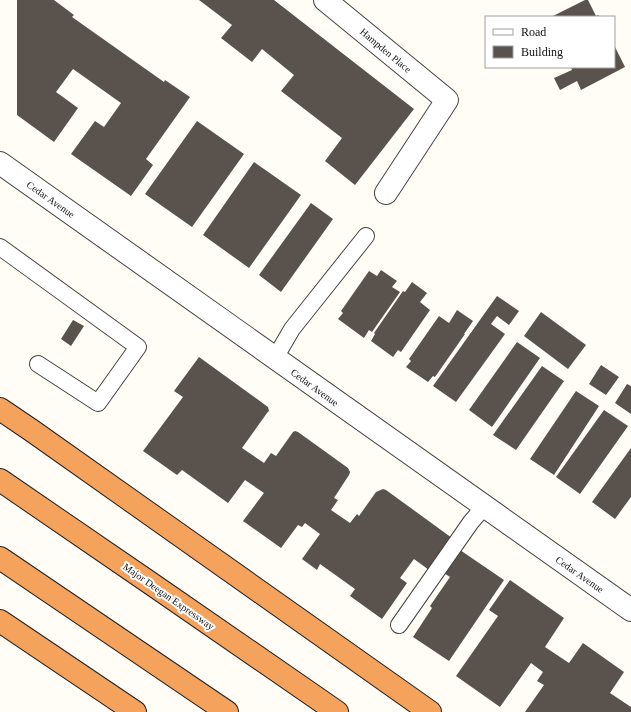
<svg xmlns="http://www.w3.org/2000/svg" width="631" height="712" viewBox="0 0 631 712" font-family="'Times New Roman',serif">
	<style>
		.building { fill: #5a524d }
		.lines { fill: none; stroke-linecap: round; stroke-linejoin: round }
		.service-casing { stroke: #444; stroke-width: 18 }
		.minor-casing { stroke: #444; stroke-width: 24 }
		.motorway-casing { stroke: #222; stroke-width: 24 }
		.service { stroke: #fff; stroke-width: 16 }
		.minor { stroke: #fff; stroke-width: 22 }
		.motorway { stroke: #f5a25d; stroke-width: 22 }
		.labels { text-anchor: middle; stroke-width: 4; stroke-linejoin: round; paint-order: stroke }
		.street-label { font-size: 10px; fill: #111; stroke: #fff }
	</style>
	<rect width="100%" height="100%" fill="#fffdf5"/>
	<path class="building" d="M17,0H54L74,15L72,17L164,82L165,80L190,97L146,159L153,165L131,196L71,154L95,121L104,127L121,103L73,69L56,92L78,108L54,142L17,115Z
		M199,0H274L414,109L355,185L325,161L342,138L281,91L294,75L262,49L252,62L221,38L232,25Z
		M585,0H588L596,16L598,15L600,17H551Z
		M614,45L625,67L581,90L577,81L560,90L554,78L572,70L571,67H614Z
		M197,121L244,154L192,227L145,194Z
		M254,162L301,195L249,268L203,235Z
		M311,203L333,219L281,292L259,275Z
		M381,270L397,281L392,287L400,292L372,332L369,330L364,338L338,319L343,313L341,311L369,271L377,276Z
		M412,282L427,293L420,302L430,310L401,352L398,350L393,357L371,341L375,334L374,333L403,291L405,292Z
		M497,296L519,311L509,325L497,316L491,324L505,334L456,402L433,386Z
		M457,310L473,321L464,334H465L435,377L433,376L428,382L406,367L411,361L409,359L439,316L449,323Z
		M541,312L586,345L568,369L524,336Z
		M73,320L84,326L71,346L61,339Z
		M517,342L540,358L492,427L469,410Z
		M199,357L268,407L269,411L267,413L242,448L264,463L271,453L276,456L293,432L295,431L298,432L348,468L350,472L349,475L334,498L338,500L331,510L350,523L357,514L359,516L376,492L383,489L386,490L452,538L429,570L414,559L400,578L407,583L382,619L350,596L355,589L320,564L317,570L302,559L320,534L305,523L302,527L298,525L281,548L243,521L264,493L245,480L228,503L182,470L177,475L143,451L183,397L174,391Z
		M601,365L619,377L606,395L589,384Z
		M542,366L564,381L516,450L493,435Z
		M627,384L631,386V414L615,403Z
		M576,391L599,406L554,475L530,459Z
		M604,410L628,426L580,494L556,477Z
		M631,448V497L615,519L592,502Z
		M460,550L504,580L449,661L413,637L432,608L430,606L450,577L444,573Z
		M510,580L564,618L545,647L569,663L583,643L624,672L610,693L631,707V712H525L544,685L537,681L543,672L531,663L500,707L456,676L498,616L489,610Z"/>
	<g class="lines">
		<g class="service-casing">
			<path id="service" d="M0,247L138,347L98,403L38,364
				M275,358L292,329L366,236
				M399,625L471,522L484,507"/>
		</g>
		<g class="minor-casing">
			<path id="minor" d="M325,0L447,100L386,193
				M0,163L631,610"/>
		</g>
		<g class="motorway-casing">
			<path id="motorway" d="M0,409L31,430L430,712
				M0,480L156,587L337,712
				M0,558L227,712
				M0,621L135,712"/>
		</g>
		<use href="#service" class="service"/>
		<use href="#minor" class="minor"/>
		<use href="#motorway" class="motorway"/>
	</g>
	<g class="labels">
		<g class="street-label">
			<text transform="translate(386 50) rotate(40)" y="4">Hampden Place</text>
			<text transform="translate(51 199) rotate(35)" y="4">Cedar Avenue</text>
			<text transform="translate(315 387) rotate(36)" y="4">Cedar Avenue</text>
			<text transform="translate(580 574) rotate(35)" y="4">Cedar Avenue</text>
			<text transform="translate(169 596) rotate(35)" y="4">Major Deegan Expressway</text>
		</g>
	</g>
	<rect x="485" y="16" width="130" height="52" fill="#ffffff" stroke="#a0a0a0"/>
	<rect x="493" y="29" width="20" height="6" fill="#ffffff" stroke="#a0a0a0"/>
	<text x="521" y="36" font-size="12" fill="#111111">Road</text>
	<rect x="493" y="46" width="20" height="12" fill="#5a524d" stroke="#a0a0a0"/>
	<text x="521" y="56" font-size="12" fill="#111111">Building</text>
</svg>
